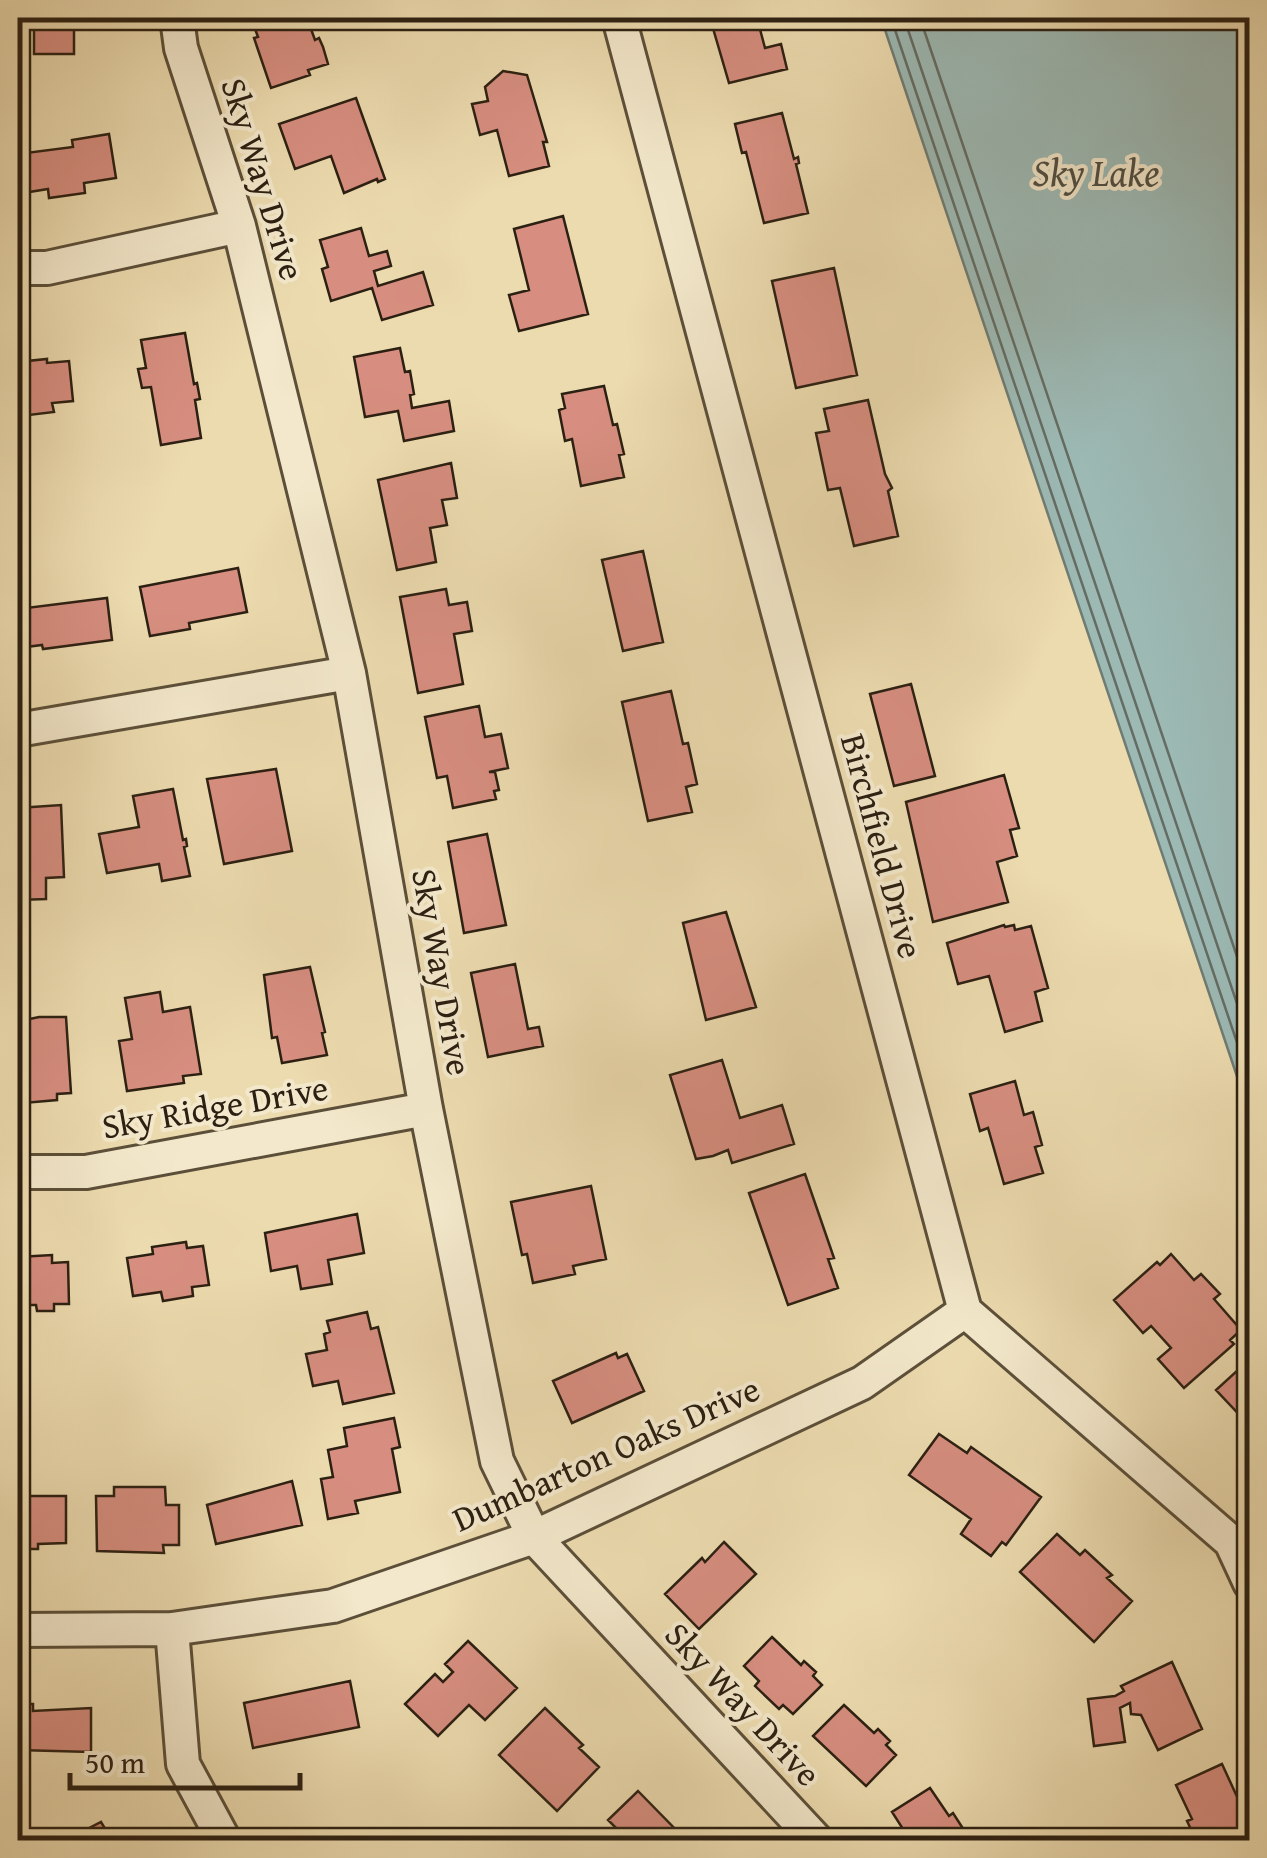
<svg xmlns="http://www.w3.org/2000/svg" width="1267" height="1858" viewBox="0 0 1267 1858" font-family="'Gentium Book Plus',serif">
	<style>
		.water { fill: #9cb9b4; stroke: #6f7c73; stroke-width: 2.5 }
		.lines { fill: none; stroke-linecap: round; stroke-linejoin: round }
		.shore { stroke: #646c63; stroke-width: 2.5 }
		.building { fill: #d78e80; stroke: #2c2012; stroke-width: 2.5 }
		.minor-casing { stroke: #5c4f39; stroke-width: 38 }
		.minor { stroke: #f3e8cb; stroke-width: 32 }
		.labels { text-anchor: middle; stroke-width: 8; stroke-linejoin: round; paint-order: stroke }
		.street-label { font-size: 35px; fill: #2c2012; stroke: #f3e8cb }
		.water-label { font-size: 38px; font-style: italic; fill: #4e4e43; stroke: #f3e8cb }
	</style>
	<rect width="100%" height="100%" fill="#ecdbaf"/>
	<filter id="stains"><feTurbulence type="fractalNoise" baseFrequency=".002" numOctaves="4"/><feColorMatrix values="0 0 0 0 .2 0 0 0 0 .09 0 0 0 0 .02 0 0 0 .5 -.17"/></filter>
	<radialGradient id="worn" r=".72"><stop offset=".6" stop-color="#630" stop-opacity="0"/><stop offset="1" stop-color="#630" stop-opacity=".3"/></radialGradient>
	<path class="water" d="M881,18H1249V1112Z"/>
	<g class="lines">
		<path class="shore" d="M891,18L1250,1081
			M904,18L1250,1042
			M920,18L1250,995"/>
	</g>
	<path class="building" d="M34,18H74V54H34Z
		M251,18H307L315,40L319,38L323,47L328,64L308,70L310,75L271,88L254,38L258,37Z
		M710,18H757L765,48L781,44L787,69L729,83Z
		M503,71L527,75L547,142H543L549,166L509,176L497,130L480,135L472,104L488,101L485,87Z
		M356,98L385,179L378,182L377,179L344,193L331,156L295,169L279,124Z
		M782,113L794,159L798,157L799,163L796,164L808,213L764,223L746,152L742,153L735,124Z
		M109,134L116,178L84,183L85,193L49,198L48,189L23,193L18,154L73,147L72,140Z
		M563,216L588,314L519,331L509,295L529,290L514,229Z
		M361,228L369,256L387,251L391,266L374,271L378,286L423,272L433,305L382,320L372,288L331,301L322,269L328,267L320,240Z
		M834,268L857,375L796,388L772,281Z
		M185,333L194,384L197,383L200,399L195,400L201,438L161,445L151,387L142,388L138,369L146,368L141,340Z
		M400,348L405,372L410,371L414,394L410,395L412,408L449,401L454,431L404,441L398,411L365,417L354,357Z
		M47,359V363L69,361L73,401L52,403L54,412L21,416L18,407V362Z
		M604,386L613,425L617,424L624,454L619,455L624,477L581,486L572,439L565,441L559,410L565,408L562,394Z
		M868,400L885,474L892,488L888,491L898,536L854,546L840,488L828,490L816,433L829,431L824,409Z
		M451,463L457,498L442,500L447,525L430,528L436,562L397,570L378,480Z
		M643,551L663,642L623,651L602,560Z
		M238,568L247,612L189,623L190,629L150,636L140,587Z
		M446,589L449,605L467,602L472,631L454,634L463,684L418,693L400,597Z
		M107,598L112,640L43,649L42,645L18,648V609Z
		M911,684L935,776L894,786L870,694Z
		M671,691L683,744L688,743L697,784L686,787L692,812L648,821L622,702Z
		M479,706L485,737L501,734L508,768L489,772H495L499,790L494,791L496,799L453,808L447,776L437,778L425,717Z
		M276,769L292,851L224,864L207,779Z
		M1004,775L1019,828L1010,830L1017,856L997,862L1008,902L933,922L906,802Z
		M173,789L183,840L186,839L187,846L184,847L190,876L162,881L159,864L107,873L99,834L139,827L133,796Z
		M61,805L64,877L46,878V899L18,900V808Z
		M487,834L506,925L464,933L448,842Z
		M726,912L756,1007L706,1020L683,923Z
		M1004,925L1005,927L1014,925L1015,930L1031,926L1048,988L1035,992L1042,1021L1005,1032L989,976L958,984L947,943Z
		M515,964L528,1029L539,1027L543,1046L488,1057L471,973Z
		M310,967L325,1032L322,1033L327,1055L282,1063L277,1037L272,1038L264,975Z
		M160,992L163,1012L190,1007L201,1074L183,1076L184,1083L127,1091L119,1041L132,1039L125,998Z
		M39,1017H66L71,1093L57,1094V1100L24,1103V1097H18V1056H23L20,1021Z
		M722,1060L740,1118L782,1105L794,1144L732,1163L728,1150L713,1156L696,1159L670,1075Z
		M1015,1081L1024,1115L1033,1112L1042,1145L1035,1147L1043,1173L1004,1184L988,1128L980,1131L970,1094Z
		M805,1174L834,1258L828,1259L838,1288L788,1305L749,1193Z
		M591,1186L606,1259L573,1266L575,1274L533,1283L527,1254L522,1255L511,1202Z
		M357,1214L364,1253L328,1260L332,1284L301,1289L297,1266L271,1271L265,1233Z
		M186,1242L187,1248L203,1246L209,1285L192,1287L193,1296L163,1301L161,1292L133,1296L127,1258L153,1254L152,1247Z
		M1171,1254L1194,1280L1201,1274L1220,1294L1214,1299L1241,1330L1230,1340L1234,1344L1184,1388L1158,1359L1171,1348L1151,1326L1143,1333L1114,1300L1157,1262L1160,1265Z
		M52,1255V1263L68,1262L69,1304H54V1311H37L36,1305H18V1257Z
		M367,1312L371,1329L378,1327L394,1393L343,1404L338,1381L313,1386L306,1354L327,1350L324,1334L330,1332L327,1321Z
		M616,1353L618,1358L627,1354L644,1391L572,1423L553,1381Z
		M1250,1359V1426L1216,1390Z
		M394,1418L400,1447L392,1449L400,1492L355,1501L358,1513L328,1519L321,1479L333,1477L328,1450L347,1446L344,1428Z
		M939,1434L967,1453L971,1447L1041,1497L1006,1545L1002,1542L991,1556L961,1534L971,1519L909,1475Z
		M292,1481L302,1525L216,1544L207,1505Z
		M114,1487H165L166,1505H179V1545H163L164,1553L97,1551L96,1496H114Z
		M28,1496H66V1543L38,1544V1549H18V1502H29Z
		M1057,1534L1080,1555L1085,1550L1112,1575L1107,1578L1132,1601L1094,1642L1020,1572Z
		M724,1542L756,1574L699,1629L665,1594L702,1558L705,1562Z
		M772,1637L801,1665L804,1661L816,1672L813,1676L822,1685L793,1714L783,1705L779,1709L755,1686L759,1681L744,1666Z
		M468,1641L517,1688L485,1720L469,1705L438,1736L405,1704L435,1674L443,1682L453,1672L445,1664Z
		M1172,1662L1202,1729L1158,1750L1141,1715L1131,1714L1130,1703L1120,1708L1125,1742L1094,1746L1088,1699L1115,1696L1124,1691L1121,1686Z
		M350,1681L359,1727L253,1748L244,1703Z
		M18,1704H33V1711L91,1708V1752L18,1750Z
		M844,1705L874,1733L878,1729L890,1741L886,1745L896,1755L866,1786L813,1736Z
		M545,1708L583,1745L579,1748L599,1767L557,1811L499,1755Z
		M1222,1764L1239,1801L1244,1799L1250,1811V1840H1196L1187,1821L1192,1819L1176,1785Z
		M930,1788L949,1816L953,1813L962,1827L958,1830L965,1840H910L892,1812Z
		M638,1791L680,1834L673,1840H628L608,1820Z
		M101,1822L110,1837L115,1834L118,1840H66Z"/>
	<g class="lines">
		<g class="minor-casing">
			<path id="minor" d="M177,18L181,48L239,226L349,673L426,1109L497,1461L534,1537L816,1840
				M619,18L965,1311L1231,1542L1250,1583
				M18,268H47L239,226
				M18,730L349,673
				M18,1172H86L426,1109
				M172,1629L183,1764L224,1840
				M18,1630L172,1629L333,1606L534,1537L862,1383L965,1311"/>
		</g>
		<use href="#minor" class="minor"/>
	</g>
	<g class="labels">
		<g class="street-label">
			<text transform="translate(263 179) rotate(73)" y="12">Sky Way Drive</text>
			<text transform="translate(882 846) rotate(75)" y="12">Birchfield Drive</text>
			<text transform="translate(442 972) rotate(80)" y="12">Sky Way Drive</text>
			<text transform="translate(215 1107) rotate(-10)" y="12">Sky Ridge Drive</text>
			<text transform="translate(606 1454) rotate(-24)" y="12">Dumbarton Oaks Drive</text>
			<text transform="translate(743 1704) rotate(47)" y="12">Sky Way Drive</text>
		</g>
		<g class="water-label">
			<text x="1096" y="186">Sky Lake</text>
		</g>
	</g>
	<rect width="1267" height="1858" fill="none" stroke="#ecdbaf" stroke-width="60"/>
	<rect x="20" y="20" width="1227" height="1818" fill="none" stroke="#2c2012" stroke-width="5"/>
	<rect x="30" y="30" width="1207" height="1798" fill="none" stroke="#2c2012" stroke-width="2.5"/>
	<path d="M70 1773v15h230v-15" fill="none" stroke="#2c2012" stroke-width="5"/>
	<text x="85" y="1773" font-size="30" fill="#2c2012" stroke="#f3e8cb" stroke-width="8" paint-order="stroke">50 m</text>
	<rect width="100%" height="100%" filter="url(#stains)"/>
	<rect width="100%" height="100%" fill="url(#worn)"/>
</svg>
